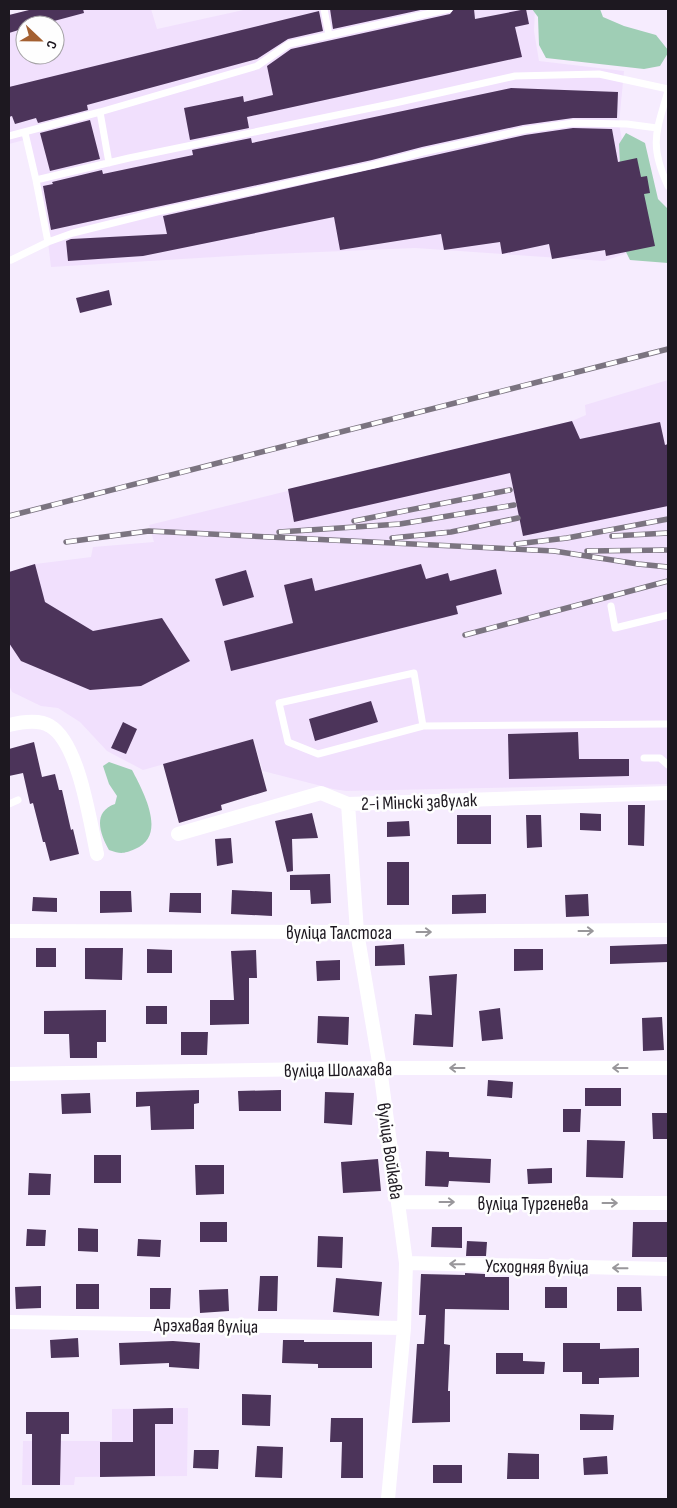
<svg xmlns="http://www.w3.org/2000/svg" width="677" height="1508" viewBox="0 0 677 1508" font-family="'Sofia Sans Condensed',sans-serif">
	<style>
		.built { fill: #f1e0fd; fill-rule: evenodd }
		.green { fill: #9fceb5 }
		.building { fill: #4c345a }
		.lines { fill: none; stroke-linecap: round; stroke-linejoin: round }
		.lane { stroke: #fff; stroke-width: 7 }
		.street { stroke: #fff; stroke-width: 14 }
		.rail-casing { stroke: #7b7480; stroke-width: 5.5 }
		.rail { stroke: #fefefe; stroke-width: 4; stroke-dasharray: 11; stroke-linecap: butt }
		.oneway { stroke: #99979b }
		.labels { text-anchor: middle; stroke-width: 5; stroke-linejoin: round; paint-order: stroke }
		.street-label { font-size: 19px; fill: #1d1820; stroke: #fefefe }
	</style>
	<rect width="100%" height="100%" fill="#f6ecfe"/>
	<path class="built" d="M33,9H151L157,29L248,9H535L534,31L539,61L624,71L619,124L643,248L604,261L415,248L248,255L51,267L48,242L28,139L9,144V15ZM25,25H55V55H25Z
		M668,380V784L346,791L333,789L263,771L253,739L143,770L107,751L80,722L58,708L41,706L12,692L9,685V572L35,564L91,557L93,547L154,542L149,525L572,421L586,415L585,405Z
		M188,1408L187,1476L75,1477L74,1485H22L23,1441H112V1409Z"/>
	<path class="green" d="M532,9H600L603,17L624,26L656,35L668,50V53L660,66L644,69L546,58L539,45L538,17Z
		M626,133L645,143L658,199L668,209V263L630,260L624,248L619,144Z
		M109,762L132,770C143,791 168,836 135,849C123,854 121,854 109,850C100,834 92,812 115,804L117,796L109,784L103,766Z"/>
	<path class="building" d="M33,9H83L84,13L39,25H25V28L9,33V15Z
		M330,9H425L333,29Z
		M454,9H474L475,19L526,9L529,24L515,27L522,57L247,117L249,128L190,140L184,108L243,96L244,102L273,95L267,66L291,49L450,14Z
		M319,11L323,31L288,39L257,59L87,105L88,110L38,123L36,118L15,124L12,116L9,117V87Z
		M511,88L618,92L617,118H573L523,125L422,147L372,160L51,230L43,186L53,184L52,182L102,170L103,174L193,155L192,150L251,138L252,143Z
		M90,120L100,159L50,171L40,133Z
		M573,128L612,129L618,162L637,158L641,177L647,176L650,193L644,194L655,246L606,256L605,250L552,259L549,244L502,254L500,242L444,250L441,234L340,250L334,217L143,256L68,261L66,241L71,239L167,234L163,216L525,135Z
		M109,290L112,305L80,313L76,298Z
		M572,421L580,439L660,422L665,445L668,444V506L523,536L510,473L294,522L288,489Z
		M35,564L45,602L93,631L162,618L190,661L141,686L90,690L21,661L9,643V572Z
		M421,564L426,579L448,573L450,581L496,569L502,594L456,606L458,614L231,671L224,641L293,623L284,585L312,578L315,591Z
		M246,570L254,597L223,606L215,579Z
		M371,701L378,722L315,741L309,719Z
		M123,722L137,729L126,754L111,748Z
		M578,732L579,759H629V776L509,779L508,734Z
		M253,739L267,791L221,805L222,810L179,823L163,764Z
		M34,742L42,777L55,774L59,790H62L71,830L73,829L79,854L50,861L45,842H43L33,803L30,804L23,773L9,776V749Z
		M628,805H645L644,846L628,845Z
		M312,813L318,838L292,839L293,871L287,872L275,821Z
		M580,813L601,814V831L580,830Z
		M457,815H491V844H457Z
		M526,815H541L542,847L527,848Z
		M409,821L410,836L387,837V822Z
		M231,838L233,863L217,866L215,839Z
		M387,862H409V905H387Z
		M330,874L331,903L311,904L310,890H290V875Z
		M232,890L272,892V916L231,914Z
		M100,891H131L132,912L100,913Z
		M170,893H201V913L169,912Z
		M486,894V913L452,914V895Z
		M588,894L589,916L566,917L565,895Z
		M33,897L57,898V912L32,911Z
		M404,944L405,965L375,966V946Z
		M668,944V962L610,964V946Z
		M36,948H56V967H36Z
		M85,948H123L122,980L85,979Z
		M147,949L172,950V973H147Z
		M514,949H543V970L514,971Z
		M256,950L257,978H249V1024L210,1025V1000H234L231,951Z
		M340,960V980L317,981L316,961Z
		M457,974L453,1047L413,1045L415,1014L432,1015L429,976Z
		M146,1006H167V1024H146Z
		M500,1008L503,1039L482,1041L479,1011Z
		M106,1010V1042H97V1058H70L69,1034H44V1011Z
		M318,1016L349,1017L348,1045L317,1043Z
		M662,1017L664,1050L643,1051L642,1018Z
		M181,1032H208L207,1055H181Z
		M488,1080L513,1082L512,1098L487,1096Z
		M585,1088H621V1106H585Z
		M199,1090V1103L194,1104V1129L151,1130L150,1106L136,1107V1092Z
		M281,1090V1111H239L238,1091Z
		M325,1092L354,1093L352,1125L324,1123Z
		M90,1093L91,1113L62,1114L61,1094Z
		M563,1109H581L580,1132H563Z
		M652,1113H668V1139H653Z
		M587,1140L625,1141L623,1178L586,1177Z
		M426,1151L449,1152V1157L491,1159L490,1183L449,1181L448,1187L425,1186Z
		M94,1155H121V1183H94Z
		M378,1159L381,1191L343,1193L341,1162Z
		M195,1165H224V1194L196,1195Z
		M552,1168V1183L528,1184L527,1169Z
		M29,1173L51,1174L50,1195H28Z
		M200,1222H227V1242H200Z
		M633,1222H668V1257H632Z
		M432,1227H462V1248L431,1247Z
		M78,1228L98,1229V1252L78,1251Z
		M27,1229L46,1230L45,1246H26Z
		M318,1236L343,1237L342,1268L317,1267Z
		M138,1239L161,1240L160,1257L137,1256Z
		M467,1241L487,1242L486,1256H466Z
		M465,1273L485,1274V1277H509V1310L445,1309L444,1344L450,1345L448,1391H450V1422L412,1423L417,1344H424L426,1315H419L421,1274L465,1275Z
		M260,1276H278L277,1311H258Z
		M336,1278L382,1282L379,1316L333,1312Z
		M76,1284H99V1309H76Z
		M41,1286V1308L16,1309L15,1287Z
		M545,1287H567V1308H545Z
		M617,1287H641L642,1311H617Z
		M150,1288H171L170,1309H150Z
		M228,1289L229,1311L200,1313L199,1290Z
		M78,1338L79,1357L51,1358L50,1340Z
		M283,1340H304V1342H372V1368H318V1364L282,1363Z
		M173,1341L200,1343L199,1369L169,1367V1363L120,1365L119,1343Z
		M563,1343H600V1349L639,1348V1377L599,1378V1384H582V1372H563Z
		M496,1353H523V1361L545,1362L544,1374H496Z
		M242,1394L271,1395L270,1426L242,1425Z
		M173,1408V1424H155V1476L100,1477V1442H133V1409Z
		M26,1412H69V1434H61L60,1485H32V1434H26Z
		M580,1414L614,1415L613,1430H580Z
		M331,1418H363V1478H341L342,1442H330Z
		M257,1446L283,1447L282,1478L255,1477Z
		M194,1450H219L218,1469L193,1468Z
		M508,1453L539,1454V1479H507Z
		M607,1456L608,1474L584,1475L583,1458Z
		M433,1465H462V1483H433Z"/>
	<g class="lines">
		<path class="lane" d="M324,9L329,35
			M668,91C656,132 649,145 668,186
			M100,112L109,163
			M25,133L36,180
			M9,136L100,112L257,66L289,44L449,9
			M48,242L36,180L129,158L395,103L515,76L599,74L668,89
			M11,260L48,242L73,233L157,212L373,165L423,152L524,130L573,123L627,124L657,128
			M611,606L615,628L668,615
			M423,726L414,673L279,703L288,742L318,754L423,726L668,724
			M644,758H660L668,765
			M9,804L18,800"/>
		<path class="street" d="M9,725C21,722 39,719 50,726C79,743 90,822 97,854
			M348,804L357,932L380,1068L406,1263L404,1328L388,1499
			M178,834L321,793L348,804L668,793
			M9,931L357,932L668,930
			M9,1074L380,1068H668
			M399,1202L668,1203
			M406,1263L668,1269
			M9,1322L404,1328"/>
		<g class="rail-casing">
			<path id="rail" d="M9,516L668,349
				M354,521L510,490
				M279,532L400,524L514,505
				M612,536L668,533
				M392,538L451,532L518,518
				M66,542L149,531L554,551L638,564L668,567
				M516,544L567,538L668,519
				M587,551L668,550
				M465,635L668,581"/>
		</g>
		<use href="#rail" class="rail"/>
	</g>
	<defs><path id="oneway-shaft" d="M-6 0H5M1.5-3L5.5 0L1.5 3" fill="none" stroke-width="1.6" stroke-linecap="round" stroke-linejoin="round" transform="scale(1.25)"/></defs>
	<g class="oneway">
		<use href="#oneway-shaft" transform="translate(586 931)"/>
		<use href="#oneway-shaft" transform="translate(424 932)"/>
		<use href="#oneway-shaft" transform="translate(457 1068) rotate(-180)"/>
		<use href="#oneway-shaft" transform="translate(620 1068) rotate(-180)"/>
		<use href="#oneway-shaft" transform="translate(447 1202)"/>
		<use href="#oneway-shaft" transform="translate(610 1203)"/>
		<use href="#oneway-shaft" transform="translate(457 1264) rotate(-179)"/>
		<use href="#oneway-shaft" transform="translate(620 1268) rotate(-179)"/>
	</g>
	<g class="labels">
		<g class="street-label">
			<text transform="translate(419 801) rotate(-2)" y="7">2-і Мінскі завулак</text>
			<text x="339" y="939">вуліца Талстога</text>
			<text transform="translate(338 1069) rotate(-1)" y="7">вуліца Шолахава</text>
			<text transform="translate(391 1151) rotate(82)" y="7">вуліца Войкава</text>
			<text x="533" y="1210">вуліца Тургенева</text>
			<text transform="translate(537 1266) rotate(1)" y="7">Усходняя вуліца</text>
			<text transform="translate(206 1325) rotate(1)" y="7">Арэхавая вуліца</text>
		</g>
	</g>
	<rect width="677" height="1508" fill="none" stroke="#1d1820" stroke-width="20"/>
	<g transform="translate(40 40) rotate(112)"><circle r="24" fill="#fefefe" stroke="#a4a2a5"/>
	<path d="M0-4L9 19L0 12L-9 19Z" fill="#a46031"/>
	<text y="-8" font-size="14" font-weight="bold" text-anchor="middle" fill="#1d1820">С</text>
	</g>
</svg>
